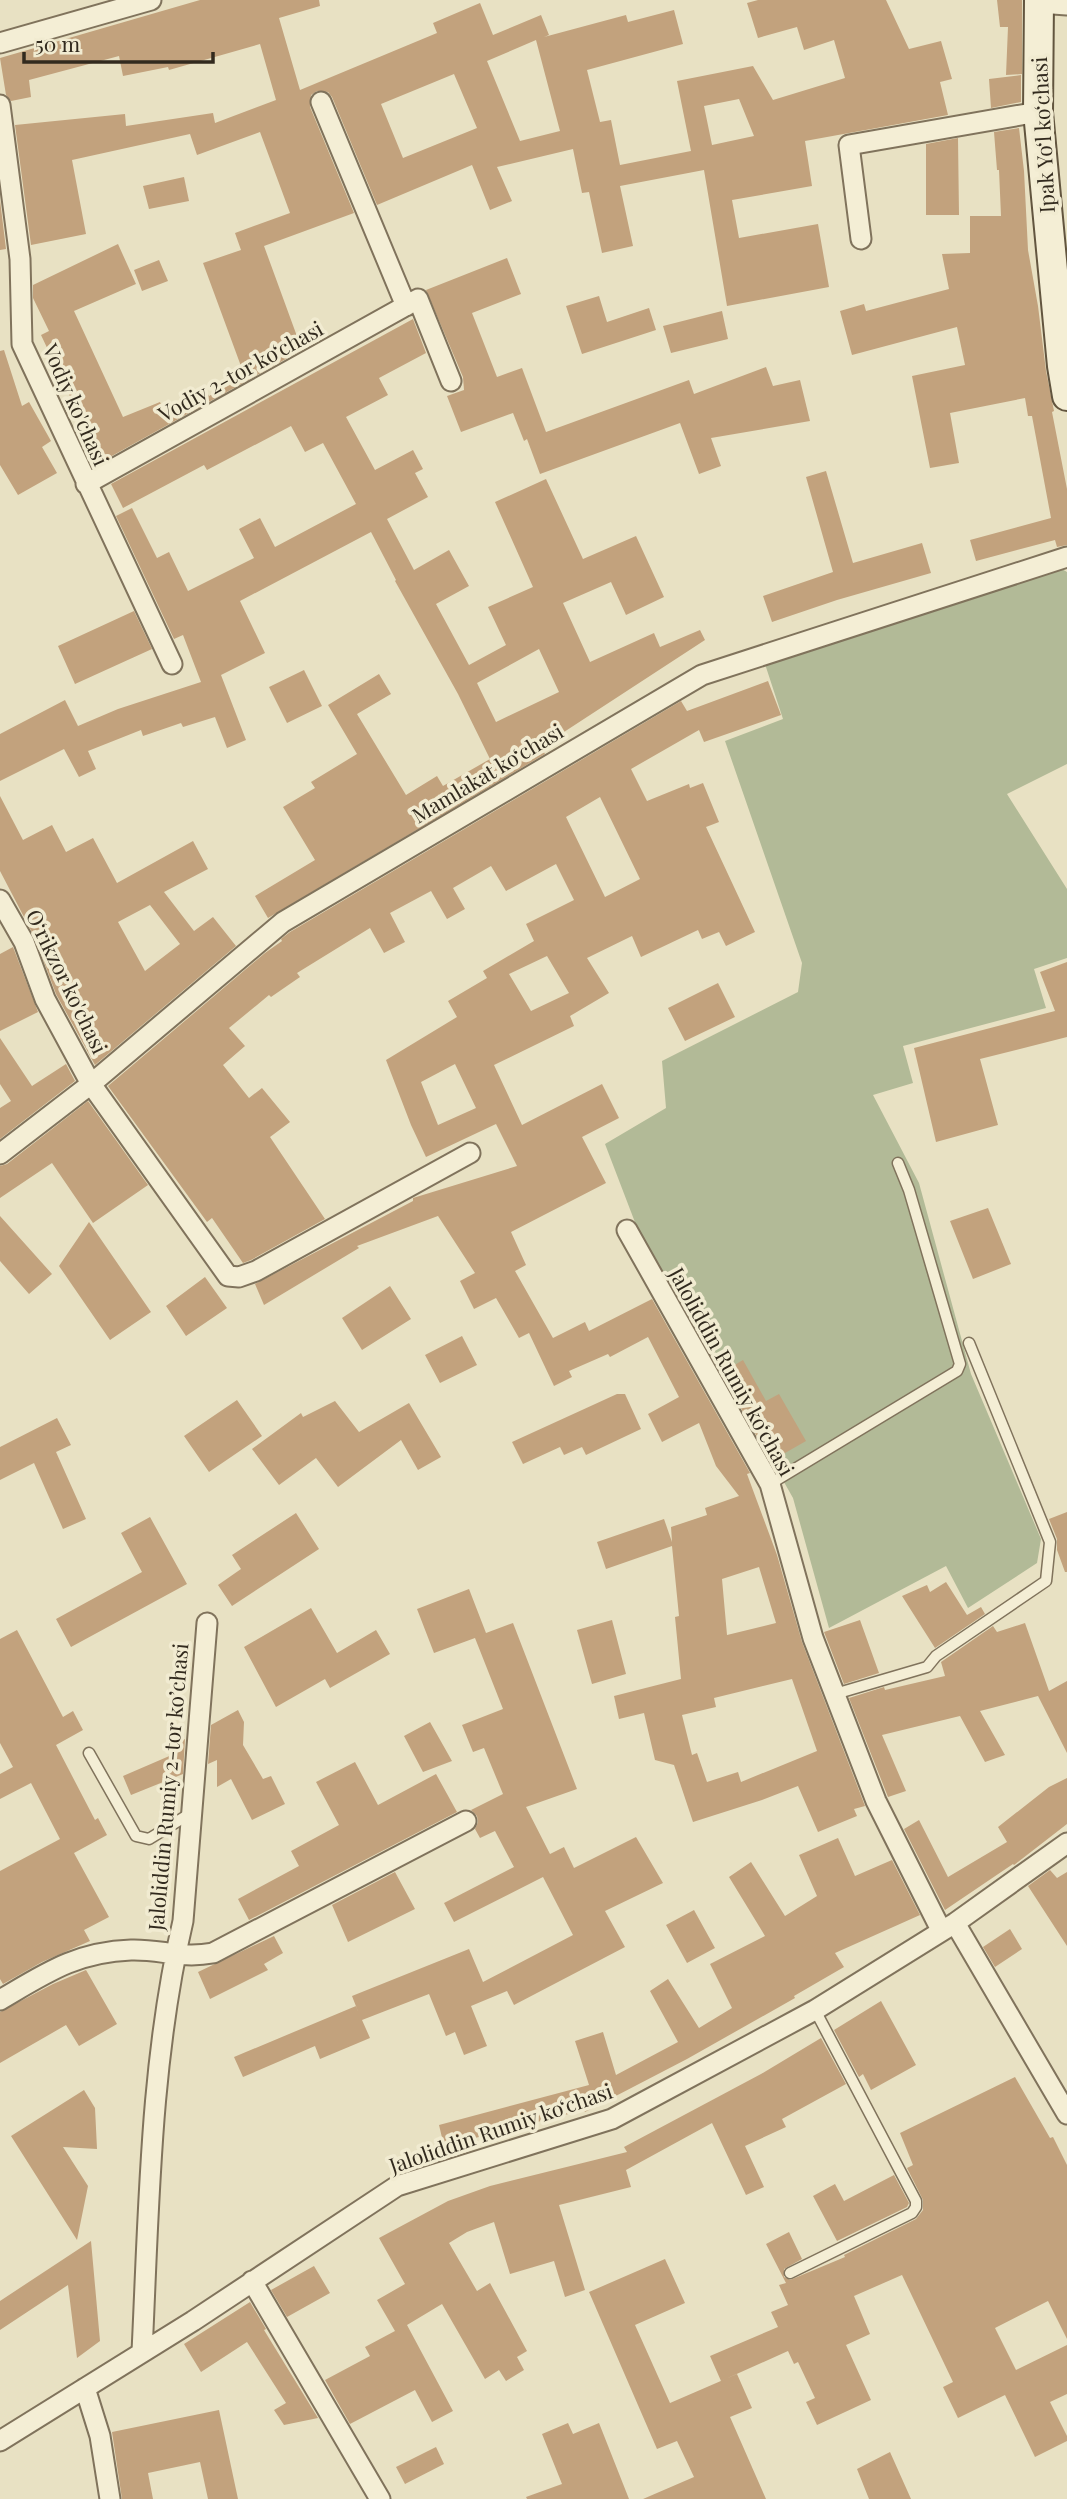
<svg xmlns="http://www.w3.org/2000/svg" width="1067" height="2499" viewBox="0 0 1067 2499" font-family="'Playfair Display',serif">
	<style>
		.cemetery { fill: #b2ba97 }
		.building { fill: #c2a27d; fill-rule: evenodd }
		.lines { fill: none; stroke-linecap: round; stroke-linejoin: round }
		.lane-casing { stroke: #80735c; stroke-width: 13 }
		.street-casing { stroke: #80735c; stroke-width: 23 }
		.secondary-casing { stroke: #62553f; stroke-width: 32 }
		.lane { stroke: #f4eed5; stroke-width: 10 }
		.street { stroke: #f4eed5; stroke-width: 19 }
		.secondary { stroke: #f4eed5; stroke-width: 28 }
		.labels { text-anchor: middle; stroke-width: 7; stroke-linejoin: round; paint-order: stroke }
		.street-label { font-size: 21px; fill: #322a1e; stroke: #f1ebd1 }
	</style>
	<rect width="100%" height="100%" fill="#e8e1c3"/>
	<path class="cemetery" d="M1055,565L1067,572V764L1007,794L1067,889V958L1034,969L1046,1008L903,1046L913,1083L873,1095L919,1183L971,1374L1041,1539L1037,1563L968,1608L946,1566L829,1628L793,1498L720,1369L646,1251L605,1144L666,1108L662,1061L798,992L802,963L725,741L783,719L764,661Z"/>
	<path class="building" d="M200,0H319L320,6L279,18L300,90L437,33L433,23L480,3L493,35L541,15L549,35L544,37L626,15L628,22L674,10L683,44L587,70L600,122L611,120L620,165L691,151L677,81L753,66L773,100L845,78L834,40L804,50L797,27L758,38L747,3L758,0H886L909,49L941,41L952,79L940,82L948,115L805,141L812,186L732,200L739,238L818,224L829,287L727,306L704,170L620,186L633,246L602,253L589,192L582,193L573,149L497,167L512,201L490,210L472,165L377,205L332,97L328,92L317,91L311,95L310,107L354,213L264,246L302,350L101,462L41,335L49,331L33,298V285L118,244L136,284L74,311L123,417L160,402L163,408L205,389L209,396L245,377L203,263L241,250L235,233L290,213L260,132L197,155L190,134L72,160L86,234L31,245L15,125L125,114L126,126L213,113L215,123L276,100L260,44L169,70L168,67L123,76L119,56L29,80L31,97L11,101L6,95L0,58ZM536,40L560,131L520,141L487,61ZM454,74L477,128L403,158L381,104ZM739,99L754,136L712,145L704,106Z
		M997,0H1022V74L1006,75L1008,27H1000Z
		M1021,75V102L991,108L989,79Z
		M1019,128L1024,171L1028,250L1038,306L1046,371L1054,411L1052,412L1067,489V545L1057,547L1055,540L976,561L970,540L1051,518L1032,416H1028L1025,398L950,413L959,463L930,468L912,376L965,365L957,327L852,355L840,311L864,304L866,311L949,289L942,254L970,253V216H1001L999,170H997L994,132Z
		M958,138L959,215H926V144Z
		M184,177L189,201L149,209L143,186Z
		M0,200L6,249L0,250Z
		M507,258L521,294L472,313L497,377L522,368L546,432L689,380L694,394L766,367L773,386L800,380L810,421L711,438L721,466L699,474L680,423L540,474L527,439L524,441L513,413L461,432L447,396L464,390L463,377L426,290Z
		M159,260L168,281L142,291L134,270Z
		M599,296L607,322L649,308L656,330L582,354L566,306Z
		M722,311L728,339L671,353L663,326Z
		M413,319L426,353L379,378L388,395L346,417L375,470L413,450L423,469L415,473L428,497L387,519L414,570L449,550L469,586L436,604L469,665L506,645L488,607L533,587L495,502L546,479L583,559L636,536L664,597L626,615L611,582L563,603L590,662L654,633L660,647L700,630L705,640L541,747L545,754L268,918L255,896L315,860L283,807L315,788L311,782L357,754L328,705L379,674L391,694L357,714L406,795L437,776L443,786L490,759L458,694L395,581L396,580L371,532L240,601L265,653L221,675L246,740L227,748L215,717L183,727L181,723L143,736L141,730L88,751L96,769L79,777L64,749L0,781V734L65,700L78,726L118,709L201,682L183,635L174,639L116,516L132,508L157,558L169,552L188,591L254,558L239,529L260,518L275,547L356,504L323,443L305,452L291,426L207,470L204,465L123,508L111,484ZM539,649L559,692L496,722L477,683Z
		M4,350L22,406L29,402L51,441L42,447L57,473L18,495L0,465V351Z
		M826,471L853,563L922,543L931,573L837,600L772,622L763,596L833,572L806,477Z
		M134,611L152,649L75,684L58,646Z
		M304,670L322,706L287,723L269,687Z
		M768,681L781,715L704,742L699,730L631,769L647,801L689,784L690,788L703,783L719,822L706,827L755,932L726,946L719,932L702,939L698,930L641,957L632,936L587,958L609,993L570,1016L574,1026L494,1065L522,1125L602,1084L619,1118L582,1137L606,1183L511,1232L526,1265L515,1271L553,1338L585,1322L589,1331L652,1299L750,1473L747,1474L777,1555L802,1642L865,1806L854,1809L857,1816L818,1832L798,1786L762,1800L693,1822L674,1765L655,1760L644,1713L619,1719L614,1696L681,1679L675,1617L679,1616L672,1546L606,1569L597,1542L664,1519L672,1542L671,1527L707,1515L705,1508L739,1496L716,1466L699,1423L662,1442L648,1414L679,1397L648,1337L610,1357L608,1354L569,1371L572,1377L554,1386L529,1333L519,1338L496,1298L474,1309L460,1281L475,1273L438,1216L357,1246L359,1248L264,1305L255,1284L413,1201V1198L517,1166L496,1124L426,1157L411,1125L386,1060L457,1017L448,1001L487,978L483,971L534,941L526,924L574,900L556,864L506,891L491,866L453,888L465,909L447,919L431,891L390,913L405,942L384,953L370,928L297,973L300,977L271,997L269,995L229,1028L245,1046L223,1065L249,1098L262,1088L290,1122L270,1137L325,1219L251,1260L243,1263L212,1218L207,1222L108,1086L265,953L282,941L281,939L290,932L681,701L687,711ZM600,797L640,879L605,897L566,817ZM547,956L569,993L531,1011L509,974ZM455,1064L476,1108L438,1125L421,1082ZM759,1567L776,1623L727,1635L722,1579ZM792,1679L817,1751L741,1782L738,1772L707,1782L697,1753L692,1755L682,1715L716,1707L714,1698Z
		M0,796L23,840L52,825L66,852L93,838L117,883L193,841L208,869L164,892L194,931L213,917L236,946L95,1065L56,994L35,938L0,871ZM150,905L180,944L145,971L118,922Z
		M13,947L38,1012L0,1031V954Z
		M1067,962V1037L980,1059L998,1125L936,1142L914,1048L1055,1011L1040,972Z
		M718,983L735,1017L685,1041L668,1008Z
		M0,1038L32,1086L66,1064L75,1081L0,1139V1108L11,1101L0,1084Z
		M88,1101L148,1185L93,1223L52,1163L0,1198V1166L7,1164Z
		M988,1208L1011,1264L973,1279L950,1221Z
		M0,1216L52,1274L29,1294L0,1261Z
		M89,1222L151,1312L110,1340L59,1266Z
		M205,1277L227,1308L186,1336L166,1306Z
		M390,1286L411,1319L362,1350L342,1318Z
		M462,1336L477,1365L440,1383L425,1355Z
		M743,1360L766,1401L779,1394L806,1441L771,1461L721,1373Z
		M617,1394H625L641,1429L586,1455L582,1447L564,1455L560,1447L523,1464L512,1442Z
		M237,1400L262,1436L209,1472L184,1436Z
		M335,1401L359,1432L409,1403L441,1457L418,1470L401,1440L338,1487L316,1458L279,1485L252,1449L301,1413L303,1417Z
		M57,1418L71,1445L56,1452L86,1519L63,1529L34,1463L0,1480V1447Z
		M1067,1512V1572H1065L1057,1550V1539L1049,1519Z
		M296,1513L319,1549L232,1606L218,1585L241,1569L232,1555Z
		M150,1517L187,1584L71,1647L56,1619L142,1572L121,1533Z
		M946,1582L967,1615L981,1607L985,1614L935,1648L902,1596L927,1585L930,1592Z
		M469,1589L486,1633L513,1623L577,1789L526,1807L550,1854L564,1847L574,1868L636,1837L663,1883L605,1911L625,1947L514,2005L507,1991L471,2006L487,2046L464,2055L455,2032L446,2036L429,1994L362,2020L370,2038L320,2059L315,2046L243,2077L234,2057L356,2006L359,2014L352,1996L469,1949L483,1982L573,1935L543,1877L454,1922L444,1903L514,1867L495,1831L480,1838L475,1829L478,1822L477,1816L471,1810L503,1794L484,1748L473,1752L462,1725L503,1709L475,1638L434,1653L417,1609Z
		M311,1608L337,1653L376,1630L390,1654L330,1688L325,1679L276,1707L244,1647Z
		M612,1620L626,1674L592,1684L577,1630Z
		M860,1620L879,1673L844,1684L824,1632Z
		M1025,1623L1049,1691L1067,1681V1753L1038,1696L980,1711L1005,1755L985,1762L960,1716L882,1735L906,1791L888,1797L849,1698L884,1687L885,1690L945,1676L941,1662L993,1626L997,1632Z
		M17,1630L63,1717L73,1711L83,1730L56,1745L95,1820L98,1818L107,1835L74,1853L109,1917L84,1930L90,1941L42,1962L3,1984L0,1979V1871L60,1839L31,1783L0,1799V1774L13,1767L0,1743V1639Z
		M238,1710L244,1722L243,1745L263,1779L271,1776L285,1804L252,1820L231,1779L217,1787V1760L208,1764L211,1725Z
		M430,1722L452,1761L423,1772L404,1736Z
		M185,1739L183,1774L131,1795L123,1776L174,1754V1745Z
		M355,1762L378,1805L436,1774L457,1812L249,1920L238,1899L299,1866L291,1851L339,1825L316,1782Z
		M1067,1778V1824L1014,1865L1013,1864L945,1910L904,1829L919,1820L948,1877L1007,1842L998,1827L1049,1787Z
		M838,1838L855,1876L892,1860L920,1915L835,1953L844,1967L794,1996L795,1998L687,2059L585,2112L584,2110L444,2146L439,2125L589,2085L575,2041L603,2032L616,2075L678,2042L650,1991L668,1979L699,2028L732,2008L710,1964L765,1936L729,1877L751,1862L785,1916L817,1896L799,1855Z
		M1050,1870L1057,1878L1067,1872V1946L1028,1886Z
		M395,1872L415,1909L348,1942L332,1905Z
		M694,1910L715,1948L687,1963L666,1925Z
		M1010,1929L1022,1949L995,1967L983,1947Z
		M274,1936L283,1953L264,1964L268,1970L210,1999L198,1972Z
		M86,1970L117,2024L79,2046L66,2025L0,2063V2012L53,1984Z
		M881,2001L916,2065L871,2090L863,2074L859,2077L834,2030Z
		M821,2038L846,2084L782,2119L786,2127L745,2146L764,2187L746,2195L712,2123L626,2170L631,2187L559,2205L585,2290L565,2297L554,2261L510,2274L494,2222L467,2232L449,2243L477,2291L490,2283L527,2351L517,2357L524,2370L506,2381L499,2370L485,2379L442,2304L407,2325L453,2411L432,2422L415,2390L350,2424L325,2380L370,2356L365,2347L395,2331L377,2300L405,2284L379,2238L448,2201L490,2186L627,2152L624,2147L761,2074Z
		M1015,2077L1050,2138L1053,2137L1067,2165V2339L1048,2301L995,2328L1016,2370L1067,2345V2394L1050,2402L1067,2436V2441L1035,2457L1005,2395L958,2418L943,2387L953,2382L902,2275L854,2296L870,2334L846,2345L871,2400L817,2425L806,2402L815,2398L798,2362L794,2364L788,2351L721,2381L710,2356L778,2327L771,2312L788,2305L779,2285L786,2283L766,2244L789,2232L802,2259L784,2269V2277L790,2280L845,2257L844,2255L916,2219L923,2210V2200L907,2168L913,2165L900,2133Z
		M84,2090L95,2108L97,2149L63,2147L88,2186L77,2240L11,2136Z
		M894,2175L909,2203L907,2207L837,2241L813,2196L835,2184L844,2201Z
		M91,2241L100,2341L77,2358L68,2285L0,2330V2301Z
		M665,2259L685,2303L635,2325L670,2403L737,2374L752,2408L730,2417L766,2499H643L694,2477L677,2441L657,2449L589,2292Z
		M314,2266L330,2293L287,2317L271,2290Z
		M250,2302L266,2329L264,2330L318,2418L284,2425L274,2410L286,2403L247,2342L201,2372L184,2344Z
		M219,2410L238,2499H208L200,2462L148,2473L153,2499H122L112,2432Z
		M568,2423L573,2434L599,2423L629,2499H527L526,2497L562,2484L542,2434Z
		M436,2447L444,2464L405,2484L396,2467Z
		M890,2452L911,2499H869L857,2469Z"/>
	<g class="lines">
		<g class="lane-casing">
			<path id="lane" d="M770,1484L957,1371L960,1364L909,1190L898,1163
				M835,1694L927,1667L936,1656L1046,1581L1050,1542L969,1343
				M89,1753L136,1836L149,1839L191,1813
				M790,2273L912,2213L916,2207V2201L815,2010"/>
		</g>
		<g class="street-casing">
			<path id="street" d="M1039,3L1067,5
				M0,43L151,0
				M321,102L406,306
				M0,105L20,259L22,344L172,664
				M861,239L849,145L1038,112
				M86,484L418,299L451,381
				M0,900L24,942L45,999L91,1084L228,1276L239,1277L256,1271L470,1153
				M0,1154L91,1084L283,922L702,675L1067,557
				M627,1230L770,1484L813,1638L876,1801L941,1930
				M955,1923L1067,2114
				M0,2000C46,1973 76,1952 131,1950C161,1949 180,1959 213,1953L466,1821
				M252,2281L380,2499
				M142,2352C149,2208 150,2062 183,1921L207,1623
				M85,2388L100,2436L110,2499
				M0,2441L193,2321L397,2186L612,2119L815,2010L955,1923L1067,1843"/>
		</g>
		<g class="secondary-casing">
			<path id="secondary" d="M1039,0L1038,112L1062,366L1067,396"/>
		</g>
		<use href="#lane" class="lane"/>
		<use href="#street" class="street"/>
		<use href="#secondary" class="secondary"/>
	</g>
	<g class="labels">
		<g class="street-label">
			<text transform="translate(1044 135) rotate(-93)" y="7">Ipak Yoʻl koʻchasi</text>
			<text transform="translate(241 372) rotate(-29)" y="7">Vodiy 2-tor ko‘chasi</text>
			<text transform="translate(75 405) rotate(66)" y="7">Vodiy ko'chasi</text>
			<text transform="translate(488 774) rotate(-31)" y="7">Mamlakat koʻchasi</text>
			<text transform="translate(66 982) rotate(64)" y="7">Oʻrikzor ko'chasi</text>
			<text transform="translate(731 1372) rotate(61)" y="7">Jaloliddin Rumiy koʻchasi</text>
			<text transform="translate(169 1787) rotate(-85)" y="7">Jaloliddin Rumiy 2-tor koʼchasi</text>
			<text transform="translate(501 2129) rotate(-19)" y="7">Jaloliddin Rumiy koʻchasi</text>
		</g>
	</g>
	<path d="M24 52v10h189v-10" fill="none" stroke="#322a1e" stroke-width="3.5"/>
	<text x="35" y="52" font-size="21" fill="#322a1e" stroke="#f1ebd1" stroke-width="5" paint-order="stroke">50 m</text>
</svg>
